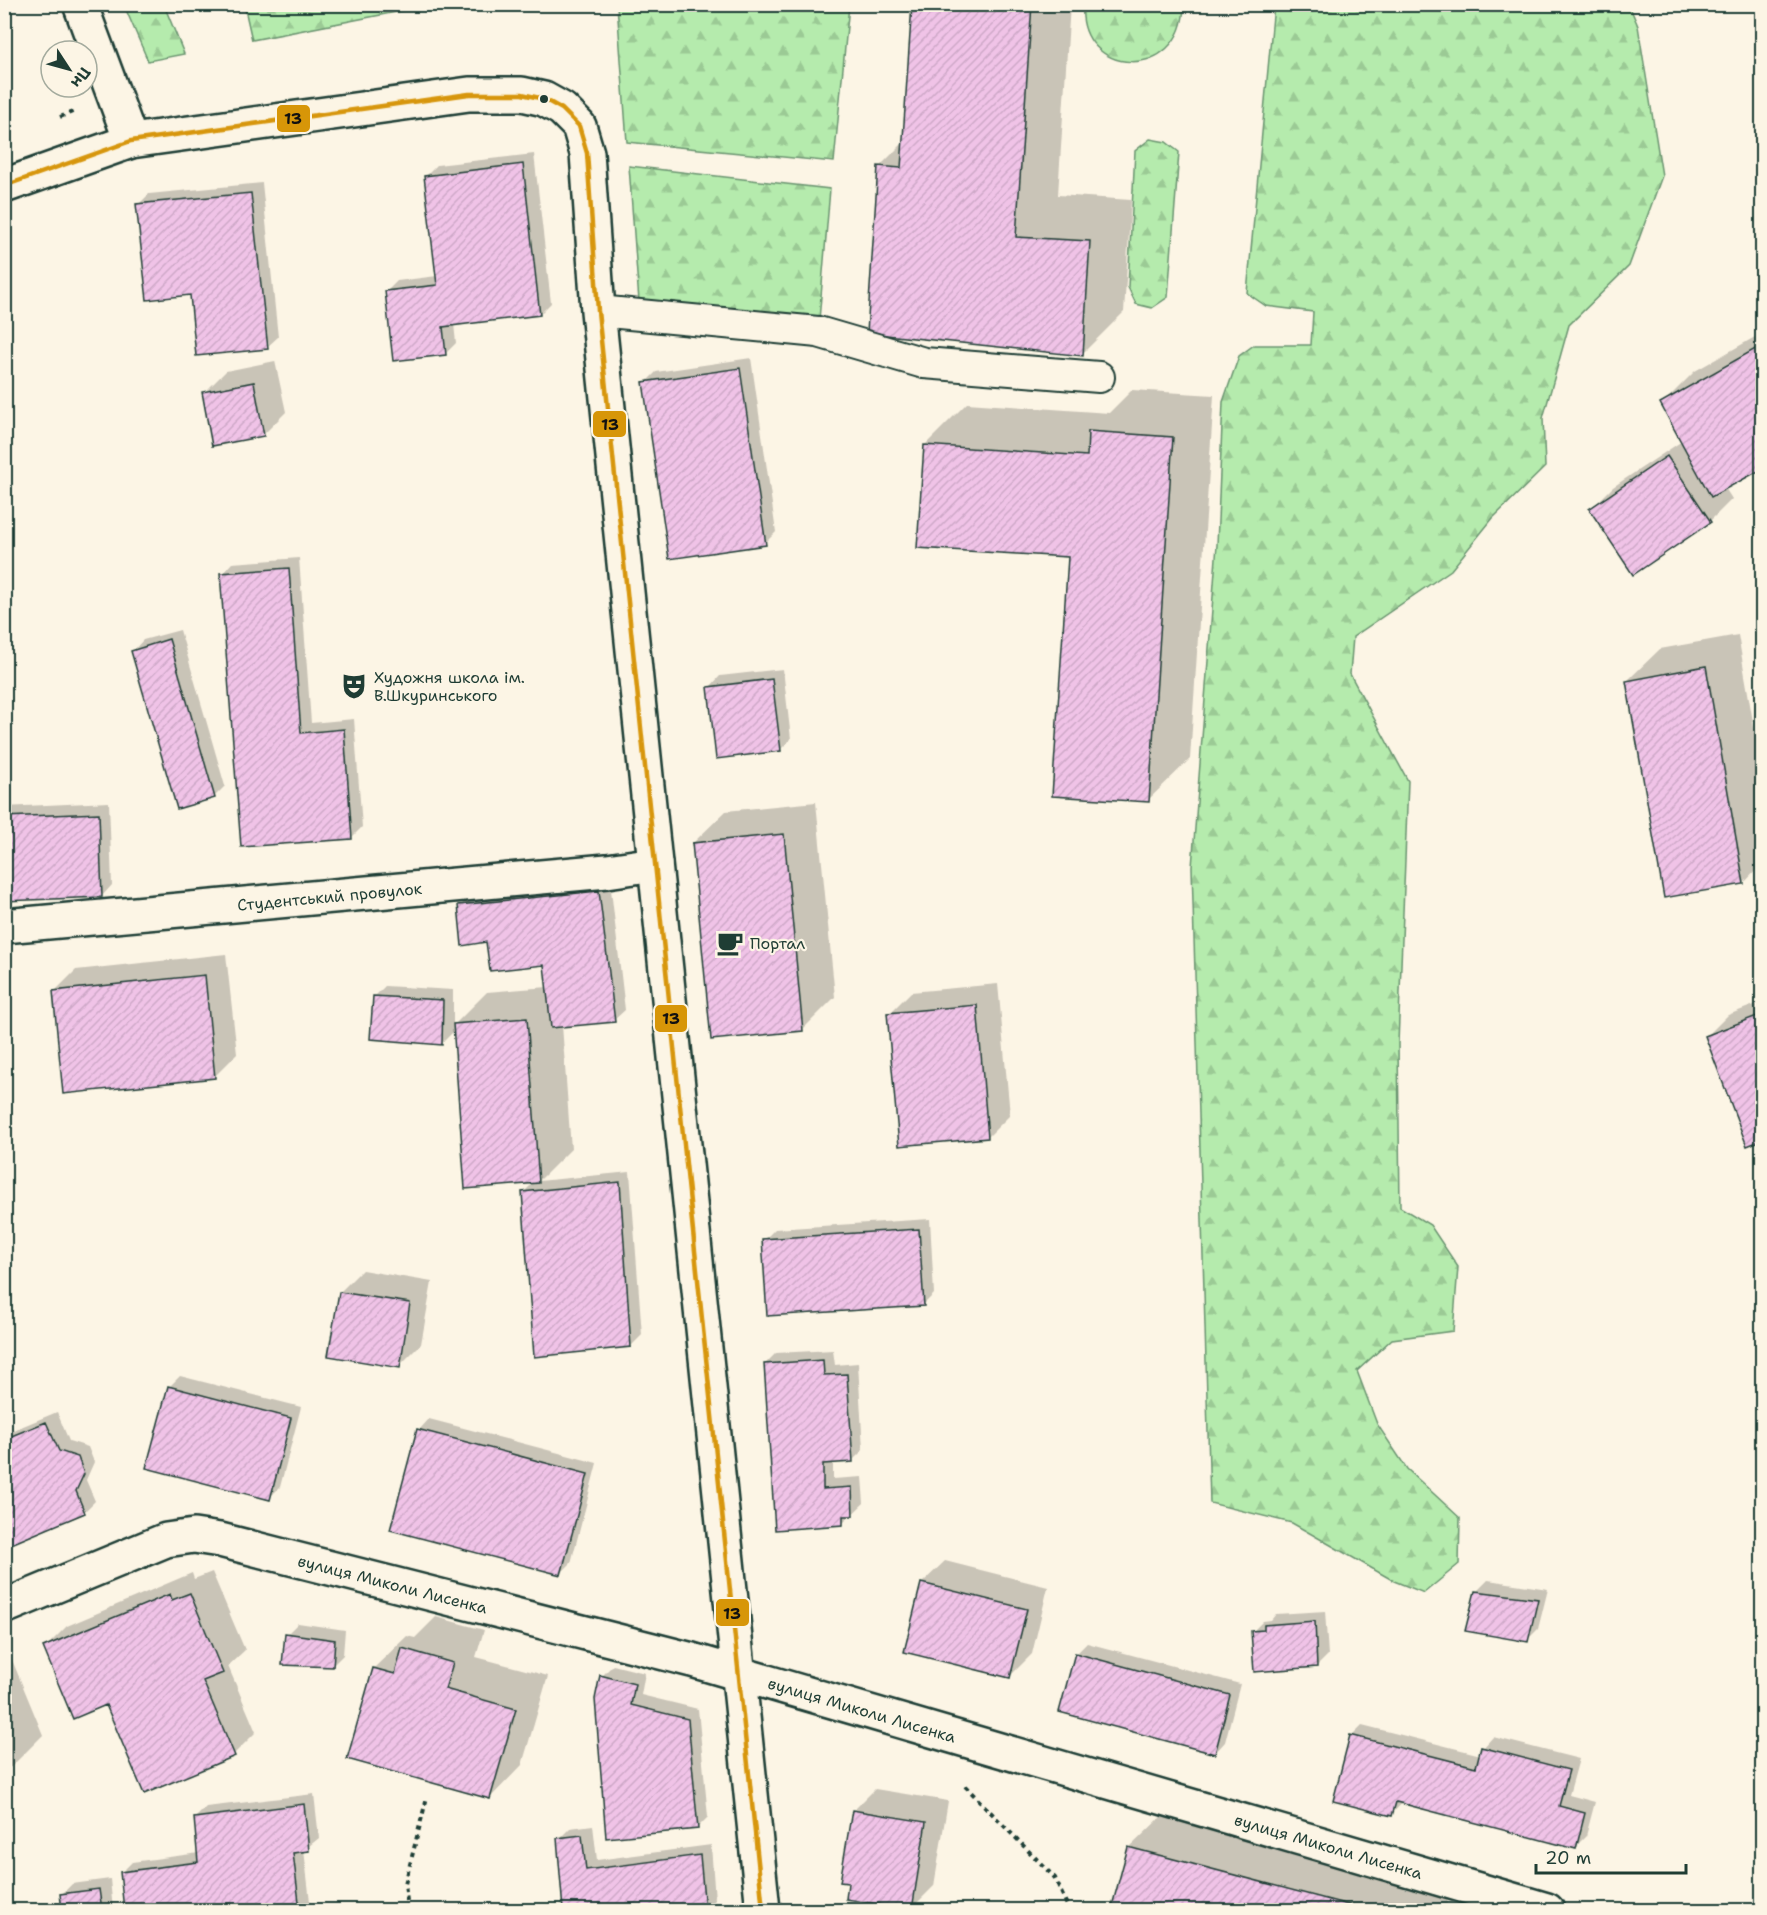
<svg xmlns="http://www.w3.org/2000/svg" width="1767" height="1915" viewBox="0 0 1767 1915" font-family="'Shantell Sans',sans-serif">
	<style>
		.forest { fill: url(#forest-firs); stroke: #6a9470; stroke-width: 1.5 }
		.shadow { fill: #0003 }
		.building { fill: url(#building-hatch); stroke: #1f3d34; stroke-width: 1.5 }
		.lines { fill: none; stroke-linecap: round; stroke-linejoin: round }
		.lane-casing { stroke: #1f3d34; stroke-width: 34 }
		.street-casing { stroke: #1f3d34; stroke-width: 38 }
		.path { stroke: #1f3d34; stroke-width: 4; stroke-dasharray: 4.5 4.5; stroke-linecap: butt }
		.lane { stroke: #fcf5e5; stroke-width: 30 }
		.street { stroke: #fcf5e5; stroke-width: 33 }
		.bus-1-casing { stroke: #fcf5e5; stroke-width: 9 }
		.bus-1 { stroke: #d79608; stroke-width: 4.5 }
		.bus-dot { fill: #1f3d34; stroke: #fcf5e5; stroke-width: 2 }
		.labels { text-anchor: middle; stroke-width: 4.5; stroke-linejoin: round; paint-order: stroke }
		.poi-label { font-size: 16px; fill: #1f3d34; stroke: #fcf5e5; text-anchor: start }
		.street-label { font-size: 16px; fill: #1f3d34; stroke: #fcf5e5 }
		.line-badge { stroke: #fcf5e5; stroke-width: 2 }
		.pale-badge-label { font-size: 16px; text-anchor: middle; font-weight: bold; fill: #111 }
	</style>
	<defs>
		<pattern id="forest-firs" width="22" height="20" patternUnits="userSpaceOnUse" patternTransform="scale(1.5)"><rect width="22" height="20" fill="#b5ebad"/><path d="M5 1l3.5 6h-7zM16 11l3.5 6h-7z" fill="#9bca95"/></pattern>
		<pattern id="building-hatch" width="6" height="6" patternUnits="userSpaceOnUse" patternTransform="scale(1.5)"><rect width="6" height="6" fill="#f0c3e7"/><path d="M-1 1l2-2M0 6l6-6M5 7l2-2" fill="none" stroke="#cda8c7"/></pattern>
	</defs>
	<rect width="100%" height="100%" fill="#fcf5e5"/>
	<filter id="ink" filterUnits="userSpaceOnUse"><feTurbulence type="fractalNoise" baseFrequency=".0167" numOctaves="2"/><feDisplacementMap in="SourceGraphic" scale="12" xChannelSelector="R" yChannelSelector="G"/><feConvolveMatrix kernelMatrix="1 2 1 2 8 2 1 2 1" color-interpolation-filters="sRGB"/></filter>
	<g filter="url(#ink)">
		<path class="forest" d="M124,5H164L184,54L148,61Z
			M247,5V4L432,5L252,40L245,9Z
			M617,5H849L834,162L627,142Z
			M1083,5H1184C1182,84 1077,77 1083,5Z
			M1274,5H1629L1638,26L1662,176L1629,266L1569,325L1543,418L1545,467L1493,518L1451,570L1353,637L1350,674L1408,781L1398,1044L1400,1207L1430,1225L1458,1267L1453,1331L1392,1339L1357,1371L1377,1424L1407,1469L1460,1518L1459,1564L1424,1593L1394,1581L1292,1523L1210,1503L1192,867L1217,545L1223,402L1239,356L1254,345H1311L1313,312L1266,306L1247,293Z
			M1150,139L1166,142L1179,152L1168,297L1152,308L1136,304L1128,287L1135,151Z
			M629,166L830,189L818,332L640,315Z"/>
		<path class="shadow" d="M914,4H1070L1058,195L1131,200L1124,312L1082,354L879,167L905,141Z
			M534,154L551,303L540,314L454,324L456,343L445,354L386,292L397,281L437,276L426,176L437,165Z
			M262,183L278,337L267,347L192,293L138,205L149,194Z
			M1762,333V467L1725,488L1732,499L1710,521L1591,509L1613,487L1682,441L1662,404L1695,371Z
			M751,358L776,532L765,543L645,383L656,372Z
			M275,361L286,412L264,434L204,393L226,371Z
			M1132,390L1214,395L1190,759L1148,800L1070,556L925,445L967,403L1109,413Z
			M299,558L311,723L354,719L362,827L351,838L222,574L232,563Z
			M180,630L225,786L214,797L133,651L143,640Z
			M1738,635L1762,774V864L1744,883L1627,681L1660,649Z
			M783,669L791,739L780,750L710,687L720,676Z
			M109,802L112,885L102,896L4,900V807Z
			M816,802L835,997L802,1030L693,843L726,811Z
			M610,881L625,1010L614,1020L562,1025L571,1149L539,1181L630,1172L642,1335L631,1346L524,1192L534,1182L455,1030L442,1043L374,997L385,986L453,990V1026L487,992L548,987L545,964L487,941L460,906L471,895Z
			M226,954L237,1054L215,1076L54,992L76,970Z
			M998,984L1010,1115L988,1137L889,1014L911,992Z
			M1762,1002V1138L1748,1144L1706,1037L1728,1015Z
			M930,1219L934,1294L924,1304L764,1240L775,1229Z
			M362,1270L432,1282L421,1344L399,1366L340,1292Z
			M833,1350L835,1365L858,1363L863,1450L853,1460L833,1462V1479L862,1477L864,1503L843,1523L776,1528L765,1364L776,1353Z
			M180,1376L301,1407L280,1487L269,1498L169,1387Z
			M57,1412L69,1441L88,1447L94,1462L86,1480L95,1501L84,1512L4,1546V1434Z
			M429,1419L597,1463L571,1563L560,1574L419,1430Z
			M945,1561L1048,1587L1032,1654L1010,1676L922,1583Z
			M212,1572L245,1650L228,1666L256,1732L234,1754L107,1703L45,1648L67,1626L192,1573L194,1579Z
			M1488,1580L1548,1589L1538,1629L1527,1640L1477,1591Z
			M1325,1611L1328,1655L1317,1666L1252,1632L1263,1621L1271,1620L1276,1614Z
			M436,1617L484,1630L476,1657L548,1676L522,1765L490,1798L374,1668L407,1636L415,1638Z
			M298,1623L345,1630L343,1655L332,1666L287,1634Z
			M1087,1643L1240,1684L1225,1742L1215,1753L1076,1654Z
			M10,1655L43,1735L11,1767L4,1770V1657Z
			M613,1665L645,1673L641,1695L698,1709L708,1817L697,1828L602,1676Z
			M1362,1725L1481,1755L1483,1748L1493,1737L1579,1759L1569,1795L1595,1802L1586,1836L1575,1847L1403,1802L1391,1815L1351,1736Z
			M875,1789L948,1801L934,1886L912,1908L853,1811Z
			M314,1794L319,1838L304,1850L311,1910H126L121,1873L132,1862L199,1853L195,1818L206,1807Z
			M1162,1816L1450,1891L1445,1910H1113L1129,1848Z
			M593,1825L597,1860L711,1845L715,1900L705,1910H564L559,1839L570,1828Z
			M110,1879L113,1910H63L61,1895L72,1884Z"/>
		<path class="building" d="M912,4H1032L1016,237L1090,241L1083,356L867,333L878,166L901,168Z
			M523,164L540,315L443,327L446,355L393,361L385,291L437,285L424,176Z
			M251,193L268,349L196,356L190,295L147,300L136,204Z
			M1757,348L1762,360V469L1711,497L1660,403Z
			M740,368L766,545L669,559L643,382Z
			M254,382L264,436L212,446L202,392Z
			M1088,431L1173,437L1149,802L1052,796L1068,557L917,548L924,445L1087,456Z
			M1667,456L1711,522L1633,575L1589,509Z
			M289,568L301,733L344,729L352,839L241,847L220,573Z
			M169,639L215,798L177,809L131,651Z
			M1706,666L1744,884L1664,898L1626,681Z
			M772,679L781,751L716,759L708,687Z
			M99,813L102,897L4,901V817Z
			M784,834L803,1031L711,1040L692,843Z
			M599,891L615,1022L551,1028L544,965L490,971L486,942L462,946L458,905Z
			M205,975L215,1078L63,1094L53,991Z
			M373,996L443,1000L442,1045L370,1039Z
			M977,1005L988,1138L899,1146L887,1013Z
			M1762,1014V1140L1747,1146L1705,1036Z
			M527,1018L539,1183L465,1189L453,1024Z
			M620,1182L631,1347L534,1357L522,1192Z
			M919,1229L924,1306L767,1316L762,1239Z
			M339,1292L410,1303L400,1368L328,1356Z
			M823,1360L824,1375L847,1374L853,1462L823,1464V1489L852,1487L853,1516H843V1525L775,1530L764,1364Z
			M168,1386L291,1418L270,1500L146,1468Z
			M46,1422L59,1451L78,1457L84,1474L76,1491L85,1513L4,1547V1439Z
			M417,1429L588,1474L561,1575L390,1530Z
			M921,1583L1027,1609L1010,1678L904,1652Z
			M1475,1591L1538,1599L1528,1642L1465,1631Z
			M190,1593L223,1673L203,1681L235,1756L144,1794L106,1705L73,1719L43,1647L170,1594L172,1600Z
			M1315,1621L1317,1667L1254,1672L1251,1631L1264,1630V1625Z
			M285,1633L335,1640L333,1667L282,1665Z
			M402,1648L453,1663L445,1689L516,1709L490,1799L347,1759L373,1668L395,1674Z
			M1075,1653L1230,1695L1215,1754L1059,1712Z
			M600,1675L635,1684L631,1705L688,1719L698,1829L606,1838L595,1699Z
			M1350,1735L1476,1767L1481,1747L1569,1770L1559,1806L1585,1813L1576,1849L1396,1802L1392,1816L1333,1801Z
			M304,1804L309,1851L293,1853L300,1910H124L120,1872L198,1862L194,1818Z
			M852,1810L926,1822L912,1910L846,1899L848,1883L840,1882Z
			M582,1835L586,1870L700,1855L705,1910H563L557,1838Z
			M1128,1847L1368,1910H1111Z
			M99,1889L102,1910H62L60,1894Z"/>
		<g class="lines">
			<g class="lane-casing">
				<path id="lane" d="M598,311L818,332L924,363L1099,377"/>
			</g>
			<g class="street-casing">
				<g id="street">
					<path d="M80,4L131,141"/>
					<path d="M4,186L131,141L469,94H522L544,99L562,109L579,126L587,153L598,311L763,1910"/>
					<path id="s1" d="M4,926L607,871L655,864"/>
					<path id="s2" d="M4,1607L166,1540L194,1536L220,1540L692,1660L1547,1910"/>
				</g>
			</g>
			<path class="path" d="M60,117L75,111
				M965,1786L1055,1878L1069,1910
				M408,1910L405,1884L427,1797"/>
			<use href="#lane" class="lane"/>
			<use href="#street" class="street"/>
			<g class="bus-1-casing">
				<path id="bus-1" d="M4,186L131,141L469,94H522L544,99L562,109L579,126L587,153L598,311L763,1910"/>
			</g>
			<use href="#bus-1" class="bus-1"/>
		</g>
	</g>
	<defs>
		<g id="theatre-bare" transform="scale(2.07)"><path d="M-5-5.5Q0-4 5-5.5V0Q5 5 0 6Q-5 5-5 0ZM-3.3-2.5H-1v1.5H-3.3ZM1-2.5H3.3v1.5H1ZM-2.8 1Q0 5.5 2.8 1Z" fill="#1f3d34" stroke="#fcf5e5" stroke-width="2.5" paint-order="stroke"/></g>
		<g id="cafe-bare" transform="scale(2.07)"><path d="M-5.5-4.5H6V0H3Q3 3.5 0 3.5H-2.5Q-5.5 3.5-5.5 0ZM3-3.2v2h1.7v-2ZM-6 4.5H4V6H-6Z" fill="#1f3d34" stroke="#fcf5e5" stroke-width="2.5" paint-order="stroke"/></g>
	</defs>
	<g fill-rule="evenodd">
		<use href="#theatre-bare" x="354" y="686"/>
		<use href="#cafe-bare" x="730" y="943"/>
	</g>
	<circle class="bus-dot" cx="544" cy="99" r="5"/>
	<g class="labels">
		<g class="poi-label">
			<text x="374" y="683">Художня школа ім.<tspan x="374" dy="18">В.Шкуринського</tspan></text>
			<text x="750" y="949">Портал</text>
		</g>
		<g class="street-label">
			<text dy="6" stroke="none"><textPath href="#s1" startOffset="327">Студентський провулок</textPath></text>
			<text dy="6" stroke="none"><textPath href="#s2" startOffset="408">вулиця Миколи Лисенка</textPath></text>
			<text dy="6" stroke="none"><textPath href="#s2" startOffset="894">вулиця Миколи Лисенка</textPath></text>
			<text dy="6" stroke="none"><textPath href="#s2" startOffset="1380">вулиця Миколи Лисенка</textPath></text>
		</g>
	</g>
	<g class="line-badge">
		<rect x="276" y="104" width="35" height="29" rx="6" fill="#d79608"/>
		<rect x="592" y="410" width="35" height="28" rx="6" fill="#d79608"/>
		<rect x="654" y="1004" width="34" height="29" rx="6" fill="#d79608"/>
		<rect x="715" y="1598" width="35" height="29" rx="6" fill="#d79608"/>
	</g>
	<g class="pale-badge-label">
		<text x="293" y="124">13</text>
		<text x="610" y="430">13</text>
		<text x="671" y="1024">13</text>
		<text x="732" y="1619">13</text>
	</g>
	<rect width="1767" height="1915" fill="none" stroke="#fcf5e5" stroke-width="24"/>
	<rect x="12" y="12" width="1743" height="1891" fill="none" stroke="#1f3d34" stroke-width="2" filter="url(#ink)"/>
	<g transform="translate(69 69) rotate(126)"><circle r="28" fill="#fcf5e5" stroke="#a4ab9e" stroke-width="1.5"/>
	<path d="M0-4.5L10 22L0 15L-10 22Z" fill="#1f3d34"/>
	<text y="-9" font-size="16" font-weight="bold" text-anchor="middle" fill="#1f3d34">Пн</text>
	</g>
	<path d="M1536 1864v9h150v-9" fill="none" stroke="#1f3d34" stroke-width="3"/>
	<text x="1545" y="1864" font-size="18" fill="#1f3d34" stroke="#fcf5e5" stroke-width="4.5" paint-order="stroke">20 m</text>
</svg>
